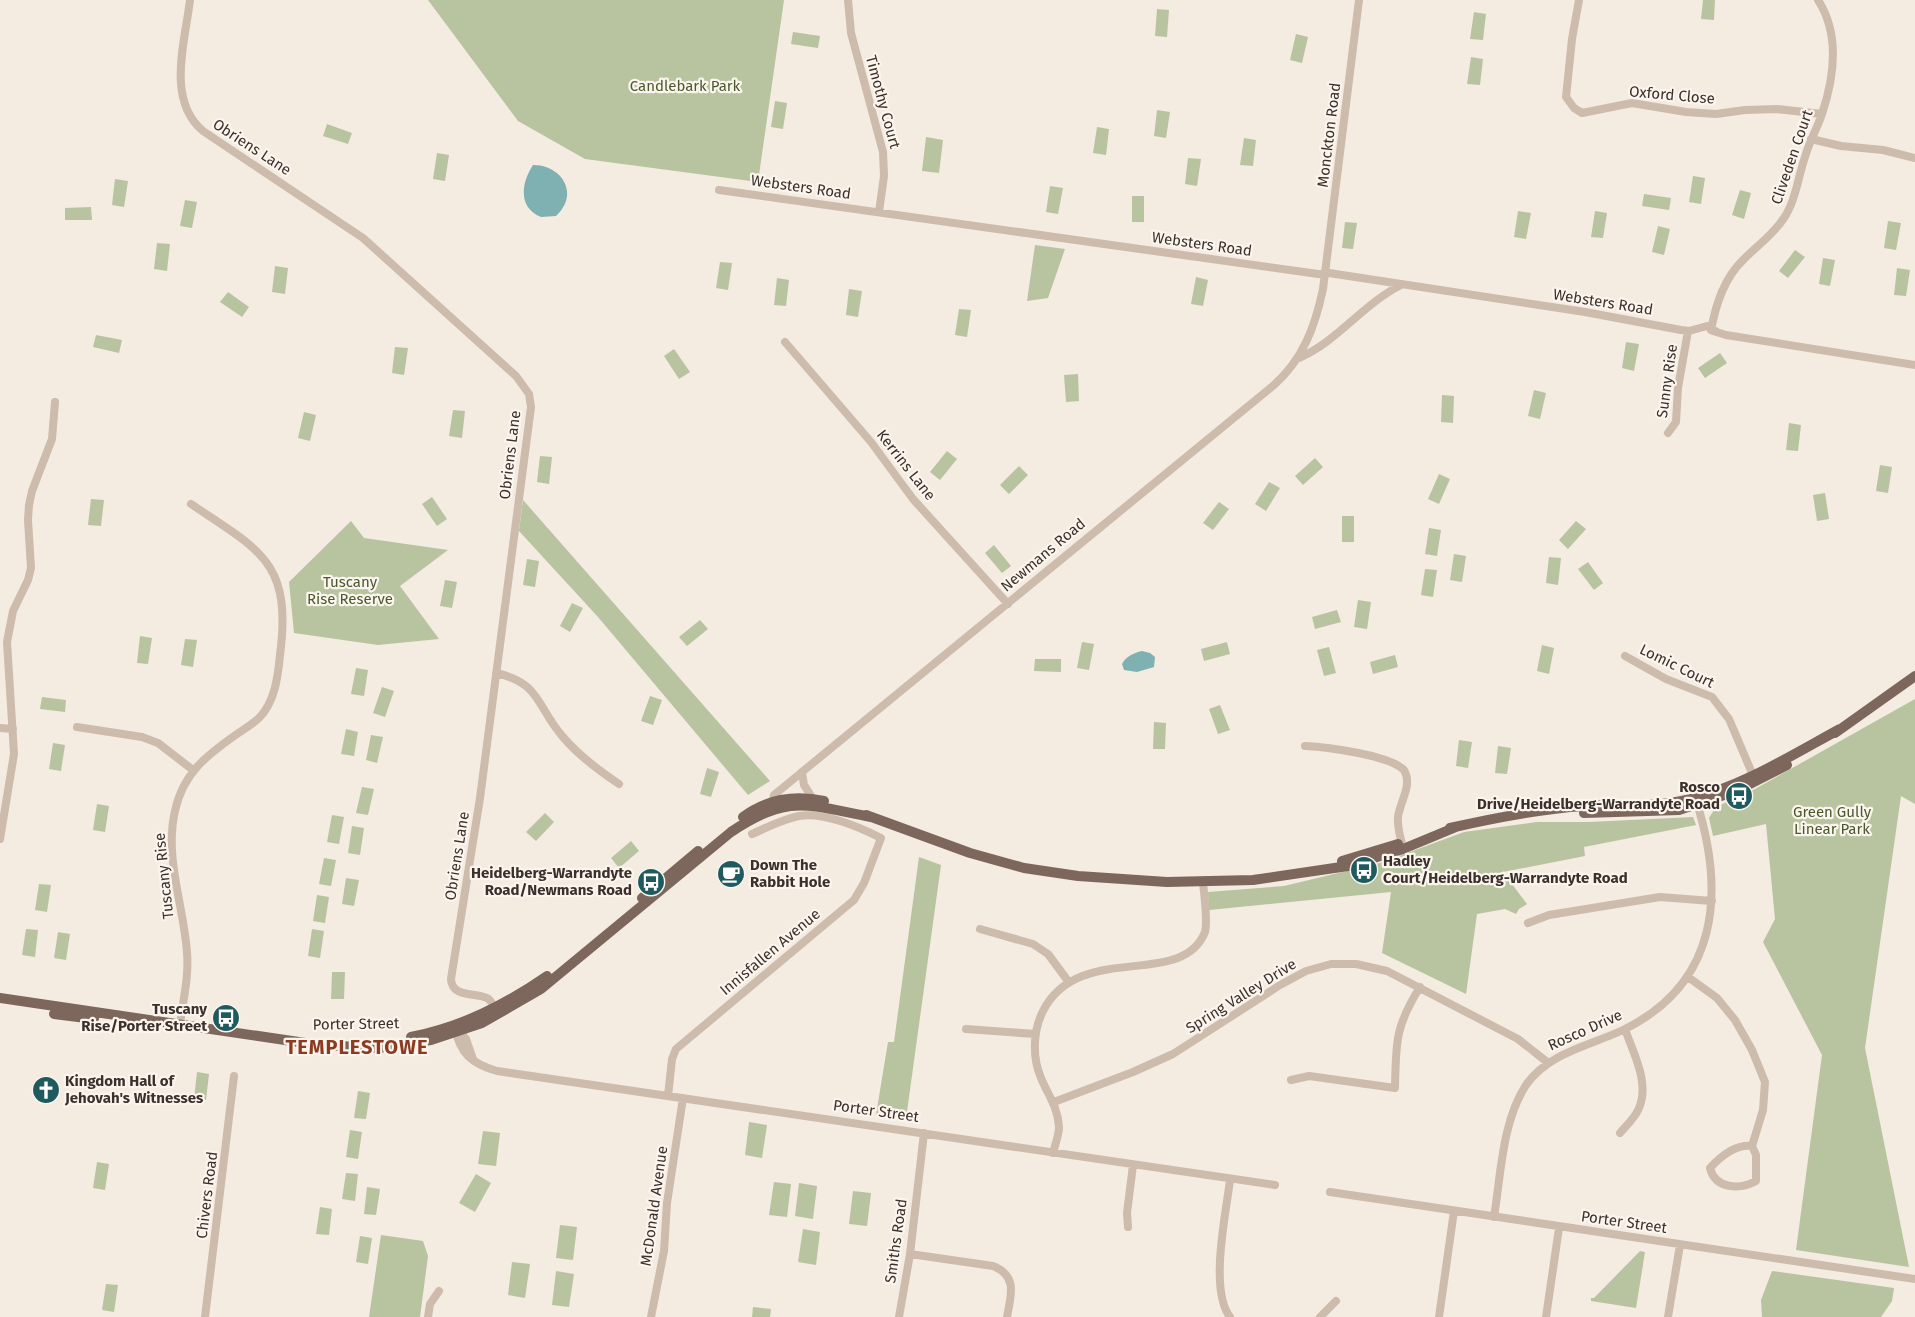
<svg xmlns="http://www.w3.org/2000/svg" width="1915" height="1317" viewBox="0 0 1915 1317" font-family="'Fira Sans',sans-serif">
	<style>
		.green { fill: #b8c4a0 }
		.water { fill: #7fb0b2 }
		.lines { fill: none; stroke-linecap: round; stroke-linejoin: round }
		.minor { stroke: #cdbbac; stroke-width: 8 }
		.major { stroke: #7d675c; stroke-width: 10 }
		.labels { text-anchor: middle; stroke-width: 4.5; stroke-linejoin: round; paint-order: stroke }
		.park-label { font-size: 15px; fill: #4a5a2e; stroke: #fbf5ee }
		.street-label { font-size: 15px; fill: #3b302b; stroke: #fbf5ee }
		.poi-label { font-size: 15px; font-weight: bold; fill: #3b302b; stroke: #fbf5ee; text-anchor: end }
		.district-label { font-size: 20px; font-weight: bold; letter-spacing: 1px; fill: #8c3b22; stroke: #fbf5ee }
	</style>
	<rect width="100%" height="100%" fill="#f4ebe1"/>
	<path class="green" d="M428,0H784L758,182L585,159L518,121Z
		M1703,0H1715L1714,20L1701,19Z
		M1157,9L1169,10L1167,37L1155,36Z
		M1474,12L1486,14L1483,40L1470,39Z
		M793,32L820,36L818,48L791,44Z
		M1296,34L1308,37L1302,63L1290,60Z
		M1471,57L1483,59L1480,85L1467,84Z
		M775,101L787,103L783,129L771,127Z
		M1157,110L1170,112L1166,138L1154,136Z
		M327,124L352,133L348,144L323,136Z
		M1097,127L1109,129L1106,155L1093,153Z
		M926,137L943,140L939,173L922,171Z
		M1244,138L1256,140L1253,166L1240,165Z
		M437,153L449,155L445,181L433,179Z
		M1188,158L1201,159L1197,186L1185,184Z
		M1693,176L1705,178L1701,204L1689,202Z
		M115,179L128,181L124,207L112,205Z
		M1050,186L1063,188L1058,214L1046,212Z
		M1740,190L1751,193L1744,219L1732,215Z
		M1644,194L1671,198L1669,210L1642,206Z
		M1132,196H1144V222H1132Z
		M185,200L197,202L192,228L180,226Z
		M91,207L92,220H65V208Z
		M1518,211L1531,213L1526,239L1514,237Z
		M1595,211L1607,213L1603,238L1591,237Z
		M1888,221L1901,223L1896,250L1884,248Z
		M1345,222L1357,223L1353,249L1342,248Z
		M1658,226L1670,229L1664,255L1652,252Z
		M157,243L170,244L167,271L154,269Z
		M1035,245L1065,249L1048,298L1027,301Z
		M1795,250L1805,257L1788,278L1779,271Z
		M1823,258L1835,260L1830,286L1819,284Z
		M720,262L732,263L728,290L716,288Z
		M275,266L288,268L285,294L272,292Z
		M1897,268L1910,270L1906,296L1894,295Z
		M1196,277L1208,280L1203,306L1191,304Z
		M777,278L789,280L786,306L774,305Z
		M849,289L862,291L858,317L846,315Z
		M228,292L249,307L242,317L220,302Z
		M959,309L971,310L967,337L955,335Z
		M96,335L122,340L119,353L93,347Z
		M1626,342L1639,344L1634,371L1622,368Z
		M395,347L408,348L404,375L392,373Z
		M674,349L690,372L679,379L664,356Z
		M1720,353L1727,363L1705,378L1698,368Z
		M1078,374L1079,401L1066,402L1064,375Z
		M1534,390L1546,393L1540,419L1528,416Z
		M1442,395L1454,396L1453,423L1441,422Z
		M453,410L465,411L462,438L449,436Z
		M304,412L316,415L310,441L298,438Z
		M1789,423L1801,425L1798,451L1786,450Z
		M947,451L957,459L940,480L930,472Z
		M540,456L552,457L549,484L537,482Z
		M1315,458L1323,467L1303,485L1295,476Z
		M1880,465L1892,467L1888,493L1876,491Z
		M1019,466L1028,475L1009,494L1000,485Z
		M1439,474L1450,479L1439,504L1428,499Z
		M1269,482L1280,488L1266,511L1255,504Z
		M1825,493L1829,519L1817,521L1813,495Z
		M432,497L447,519L437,526L422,504Z
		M91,499L104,500L101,526L88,525Z
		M523,500L770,781L748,795L598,617L519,531Z
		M1219,502L1229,509L1213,530L1203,523Z
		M1342,516H1354V542H1342Z
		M351,521L364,538L448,550L400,586L439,639L378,645L294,633L289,582Z
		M1576,521L1586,529L1568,549L1559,540Z
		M1429,528L1441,530L1437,556L1425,554Z
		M994,545L1011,566L1002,573L985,553Z
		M1454,554L1466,556L1462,582L1450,580Z
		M1549,557L1561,558L1558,585L1546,583Z
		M527,559L539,561L535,587L523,585Z
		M1588,562L1603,583L1594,590L1578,569Z
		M1425,569L1437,570L1433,597L1421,595Z
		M445,580L457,582L452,608L440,606Z
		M1358,600L1371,602L1367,629L1354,627Z
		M572,603L583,608L570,632L560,626Z
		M1337,610L1341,622L1315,629L1312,617Z
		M700,620L708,629L687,646L679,637Z
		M140,636L152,638L148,664L137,663Z
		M185,639L197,640L193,667L181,665Z
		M1082,642L1094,644L1089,670L1077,668Z
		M1227,642L1230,654L1204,661L1201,649Z
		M1542,645L1554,648L1549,674L1537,671Z
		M1329,647L1336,673L1324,676L1317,650Z
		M1395,655L1398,667L1373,674L1370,662Z
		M1035,659H1061V672L1034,671Z
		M356,668L368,670L364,696L351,694Z
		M382,687L394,691L385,717L373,713Z
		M650,696L662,700L653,725L641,721Z
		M42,697L66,700L65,712L40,709Z
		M1915,699V804L1901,796L1865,1048L1909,1267L1796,1250L1822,1055L1763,942L1775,919L1766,824L1713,836L1709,818L1716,807L1755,789Z
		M1220,705L1230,730L1218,734L1209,709Z
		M1154,722L1166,723L1165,749H1153Z
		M346,729L358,732L354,756L341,754Z
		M371,735L383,737L377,763L366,760Z
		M1459,740L1472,742L1468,768L1456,766Z
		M53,743L65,745L61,771L49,769Z
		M1498,746L1511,748L1507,774L1495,773Z
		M707,768L719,772L711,797L700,794Z
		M362,787L374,789L368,815L356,813Z
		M97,804L109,806L105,832L93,830Z
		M545,813L554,822L536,841L526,832Z
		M332,815L344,817L339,844L327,842Z
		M1693,817L1696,825L1584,847L1585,856L1503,872L1527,904L1519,909L1516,914L1505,909L1477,914L1466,994L1382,953L1391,892L1209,910L1208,892L1284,886L1380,863L1464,832L1537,822H1589Z
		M352,826L364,828L360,855L348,853Z
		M631,841L639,851L619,868L611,858Z
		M919,857L941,865L906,1119L876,1115L888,1042H894Z
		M324,858L336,860L331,886L319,884Z
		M346,878L359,880L354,906L342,904Z
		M39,884L51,885L47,912L35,910Z
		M317,895L329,897L325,923L313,921Z
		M26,929L38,930L35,957L22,955Z
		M312,929L324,931L320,958L308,956Z
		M58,932L70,934L66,960L54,958Z
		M332,972H345L344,999H331Z
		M197,1072L209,1074L206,1100L194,1099Z
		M358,1091L370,1093L366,1119L354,1118Z
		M749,1122L767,1125L762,1158L745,1155Z
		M350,1130L362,1132L358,1159L346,1157Z
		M483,1131L500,1133L496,1166L478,1164Z
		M97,1162L109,1164L105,1190L93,1188Z
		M346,1173L358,1174L355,1201L342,1199Z
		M476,1174L491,1183L475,1212L459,1203Z
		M774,1182L791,1184L787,1217L769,1215Z
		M799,1183L817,1186L813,1219L795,1216Z
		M367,1187L380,1189L376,1215L364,1214Z
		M853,1191L871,1193L867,1226L849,1224Z
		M320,1207L332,1209L329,1235L316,1234Z
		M560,1225L577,1227L573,1260L556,1258Z
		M803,1229L820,1232L816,1265L798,1262Z
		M381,1235L423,1241L428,1256L420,1317H369Z
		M360,1236L372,1238L368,1264L356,1262Z
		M1640,1251L1645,1252L1636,1308L1591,1301V1298H1594Z
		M512,1262L530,1264L525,1298L508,1295Z
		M556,1271L574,1274L569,1307L552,1305Z
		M1772,1271L1894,1288L1892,1301L1881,1317H1762L1761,1300Z
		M106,1284L118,1285L114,1312L102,1310Z
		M753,1307L771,1309L770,1317H752Z"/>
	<path class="water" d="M533,165C562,165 580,194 556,216L541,217C518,208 521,183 533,165Z
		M1142,651L1150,653L1155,657L1154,667L1137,672L1124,670L1122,664C1126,656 1134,653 1142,651Z"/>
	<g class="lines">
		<path class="minor" d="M190,0C185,42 166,100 203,131L363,238L516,376L529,394L531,407L480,798L451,979C452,998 475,992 487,998C492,1001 494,1007 497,1011
			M848,0L851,33L883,152L884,176L879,212
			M1579,0L1572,39L1566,97L1574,108L1582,113L1632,103L1686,112L1716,114L1745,110L1777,109L1822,114
			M1811,139L1841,146L1883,150L1915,158
			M719,190L1318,274L1329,273L1585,312L1681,330L1689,331L1707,326L1717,332
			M1711,330C1716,304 1724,278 1744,259C1758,245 1773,235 1784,218C1796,200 1798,177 1805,157C1809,142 1817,129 1822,114C1834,78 1840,34 1818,0
			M1713,331L1726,335L1915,365
			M785,342L871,442L913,499L1008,604
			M1299,358C1338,341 1363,304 1401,285
			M1668,433L1676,422L1678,388L1688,331
			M1625,656L1666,679L1712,697L1729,719L1755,780
			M496,673C541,683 536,706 563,737C579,756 598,770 619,784
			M77,727L142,737L158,743L193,770
			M0,728L13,729
			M1305,746C1327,747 1389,755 1404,770C1413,785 1400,801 1398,817C1397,828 1401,838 1403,849
			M802,772L804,785L813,799
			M771,807L774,795L802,772L1274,385C1303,359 1315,327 1323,289L1359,0
			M0,839L14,754L7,642L13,611L28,580L31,568L28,520L29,505L32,491L52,439L55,402
			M1528,923L1549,915L1660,897L1712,901
			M980,929L1033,944L1048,954L1068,981
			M1688,977L1717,998L1735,1020L1752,1050L1765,1082L1763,1110L1752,1146L1756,1155V1181C1740,1190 1715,1189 1710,1168C1721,1156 1735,1144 1752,1146
			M180,1024C183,1001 189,977 187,953C184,906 164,858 175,811C183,773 207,755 237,734C244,729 253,724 259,718C275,702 278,676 280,655C292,562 261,551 191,504
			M455,1027C459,1053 472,1064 497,1071L1275,1185
			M457,1028L466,1039L473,1059
			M966,1029L1035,1034
			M1291,1080L1309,1076L1395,1088C1396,1042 1395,1027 1420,987
			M668,1096L672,1059L676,1049L854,900L864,883L881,838C859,827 824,812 799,816C783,819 768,827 752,834
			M1054,1102L1133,1072L1173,1054L1280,985L1306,971L1331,964H1356L1387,971L1518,1039L1547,1062
			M1620,1133C1626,1126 1636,1117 1639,1108C1650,1082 1633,1053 1625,1029
			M1053,1153C1055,1145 1059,1135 1059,1127C1058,1107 1048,1095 1041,1078C1032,1057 1033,1031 1043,1011C1079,940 1182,990 1205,932C1208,921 1204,894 1203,882
			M1330,1192L1915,1279
			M1494,1217C1501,1174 1502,1122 1526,1085C1548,1053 1589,1046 1623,1030C1720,983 1725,891 1696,800
			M1128,1227L1127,1213L1133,1165
			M910,1254L993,1266C1018,1276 1011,1295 1007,1317
			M205,1317L234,1076
			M428,1317L430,1304L439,1291
			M651,1317L664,1251L667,1203L683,1098
			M899,1317L910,1254L924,1133
			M1230,1317C1209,1290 1226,1213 1230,1180
			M1320,1317L1336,1301
			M1439,1317L1454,1211
			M1546,1317L1559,1228
			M1668,1317L1680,1245"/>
		<path class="major" d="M1835,733L1915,676
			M1584,813L1679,810L1736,791L1787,765
			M866,815L970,853L1024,868L1078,876L1167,882L1253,880L1348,866L1403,849L1456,827
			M743,817C767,799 795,795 824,801
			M1450,828C1494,818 1539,809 1584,806C1619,804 1655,808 1690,799C1743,786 1792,755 1840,729
			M1342,861L1398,844
			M642,898L698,851
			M0,998L319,1045L379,1048L431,1040L482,1023L541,989L731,832C789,793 807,805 871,817
			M54,1014L94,1019
			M411,1037C462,1027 505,1005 547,976"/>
	</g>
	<defs>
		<g id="bus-disc" transform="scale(1.4375)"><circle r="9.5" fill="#1f5a5e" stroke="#fbf5ee"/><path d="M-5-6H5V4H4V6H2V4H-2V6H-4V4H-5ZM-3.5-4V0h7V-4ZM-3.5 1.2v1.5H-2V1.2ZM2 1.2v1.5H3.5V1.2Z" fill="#fff"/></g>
		<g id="cafe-disc" transform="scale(1.4375)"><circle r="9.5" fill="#1f5a5e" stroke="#fbf5ee"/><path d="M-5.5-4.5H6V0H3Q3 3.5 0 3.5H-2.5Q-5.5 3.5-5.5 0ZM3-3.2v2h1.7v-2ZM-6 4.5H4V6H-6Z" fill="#fff"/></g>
		<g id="church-disc" transform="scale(1.4375)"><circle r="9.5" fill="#1f5a5e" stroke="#fbf5ee"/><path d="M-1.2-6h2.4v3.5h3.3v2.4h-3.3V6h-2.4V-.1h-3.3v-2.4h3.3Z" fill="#fff"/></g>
	</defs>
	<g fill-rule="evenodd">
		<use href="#bus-disc" x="1739" y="796"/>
		<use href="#bus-disc" x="1364" y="870"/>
		<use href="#cafe-disc" x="731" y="874"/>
		<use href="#bus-disc" x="651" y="882"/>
		<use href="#bus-disc" x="226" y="1018"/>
		<use href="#church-disc" x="46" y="1090"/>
	</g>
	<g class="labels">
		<g class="park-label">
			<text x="685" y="91">Candlebark Park</text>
			<text x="350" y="587">Tuscany<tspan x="350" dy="17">Rise Reserve</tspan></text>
			<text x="1832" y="817">Green Gully<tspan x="1832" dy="17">Linear Park</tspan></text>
		</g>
		<g class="street-label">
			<text transform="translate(1672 95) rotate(5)" y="5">Oxford Close</text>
			<text transform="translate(883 102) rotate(75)" y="5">Timothy Court</text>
			<text transform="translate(1329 135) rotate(-83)" y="5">Monckton Road</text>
			<text transform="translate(252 147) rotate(33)" y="5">Obriens Lane</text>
			<text transform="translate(1792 157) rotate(-71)" y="5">Cliveden Court</text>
			<text transform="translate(801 187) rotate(8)" y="5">Websters Road</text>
			<text transform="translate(1202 244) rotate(8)" y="5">Websters Road</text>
			<text transform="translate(1603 302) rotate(9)" y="5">Websters Road</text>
			<text transform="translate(1667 381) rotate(-82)" y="5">Sunny Rise</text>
			<text transform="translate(510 455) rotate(-83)" y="5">Obriens Lane</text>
			<text transform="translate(906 465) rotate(52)" y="5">Kerrins Lane</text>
			<text transform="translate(1043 555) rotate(-40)" y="5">Newmans Road</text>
			<text transform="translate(1677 666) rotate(26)" y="5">Lomic Court</text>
			<text transform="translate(457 856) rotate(-81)" y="5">Obriens Lane</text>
			<text transform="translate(164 876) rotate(-96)" y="5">Tuscany Rise</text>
			<text transform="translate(770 952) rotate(-40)" y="5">Innisfallen Avenue</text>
			<text transform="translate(1241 996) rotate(-32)" y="5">Spring Valley Drive</text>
			<text transform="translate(356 1024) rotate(-1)" y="5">Porter Street</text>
			<text transform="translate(1585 1030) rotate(-24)" y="5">Rosco Drive</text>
			<text transform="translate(876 1111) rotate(8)" y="5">Porter Street</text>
			<text transform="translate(207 1195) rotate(-83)" y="5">Chivers Road</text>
			<text transform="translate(654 1206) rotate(-82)" y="5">McDonald Avenue</text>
			<text transform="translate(1624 1222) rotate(8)" y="5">Porter Street</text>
			<text transform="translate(896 1241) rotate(-82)" y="5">Smiths Road</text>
		</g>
		<g class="poi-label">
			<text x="1720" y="792">Rosco<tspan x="1720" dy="17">Drive/Heidelberg-Warrandyte Road</tspan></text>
			<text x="1383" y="866" text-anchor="start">Hadley<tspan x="1383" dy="17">Court/Heidelberg-Warrandyte Road</tspan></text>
			<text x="750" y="870" text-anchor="start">Down The<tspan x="750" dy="17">Rabbit Hole</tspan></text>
			<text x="632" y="878">Heidelberg-Warrandyte<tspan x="632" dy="17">Road/Newmans Road</tspan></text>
			<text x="207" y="1014">Tuscany<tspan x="207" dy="17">Rise/Porter Street</tspan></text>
			<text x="65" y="1086" text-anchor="start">Kingdom Hall of<tspan x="65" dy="17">Jehovah's Witnesses</tspan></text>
		</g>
		<g class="district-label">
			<text x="357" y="1054">TEMPLESTOWE</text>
		</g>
	</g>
</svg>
